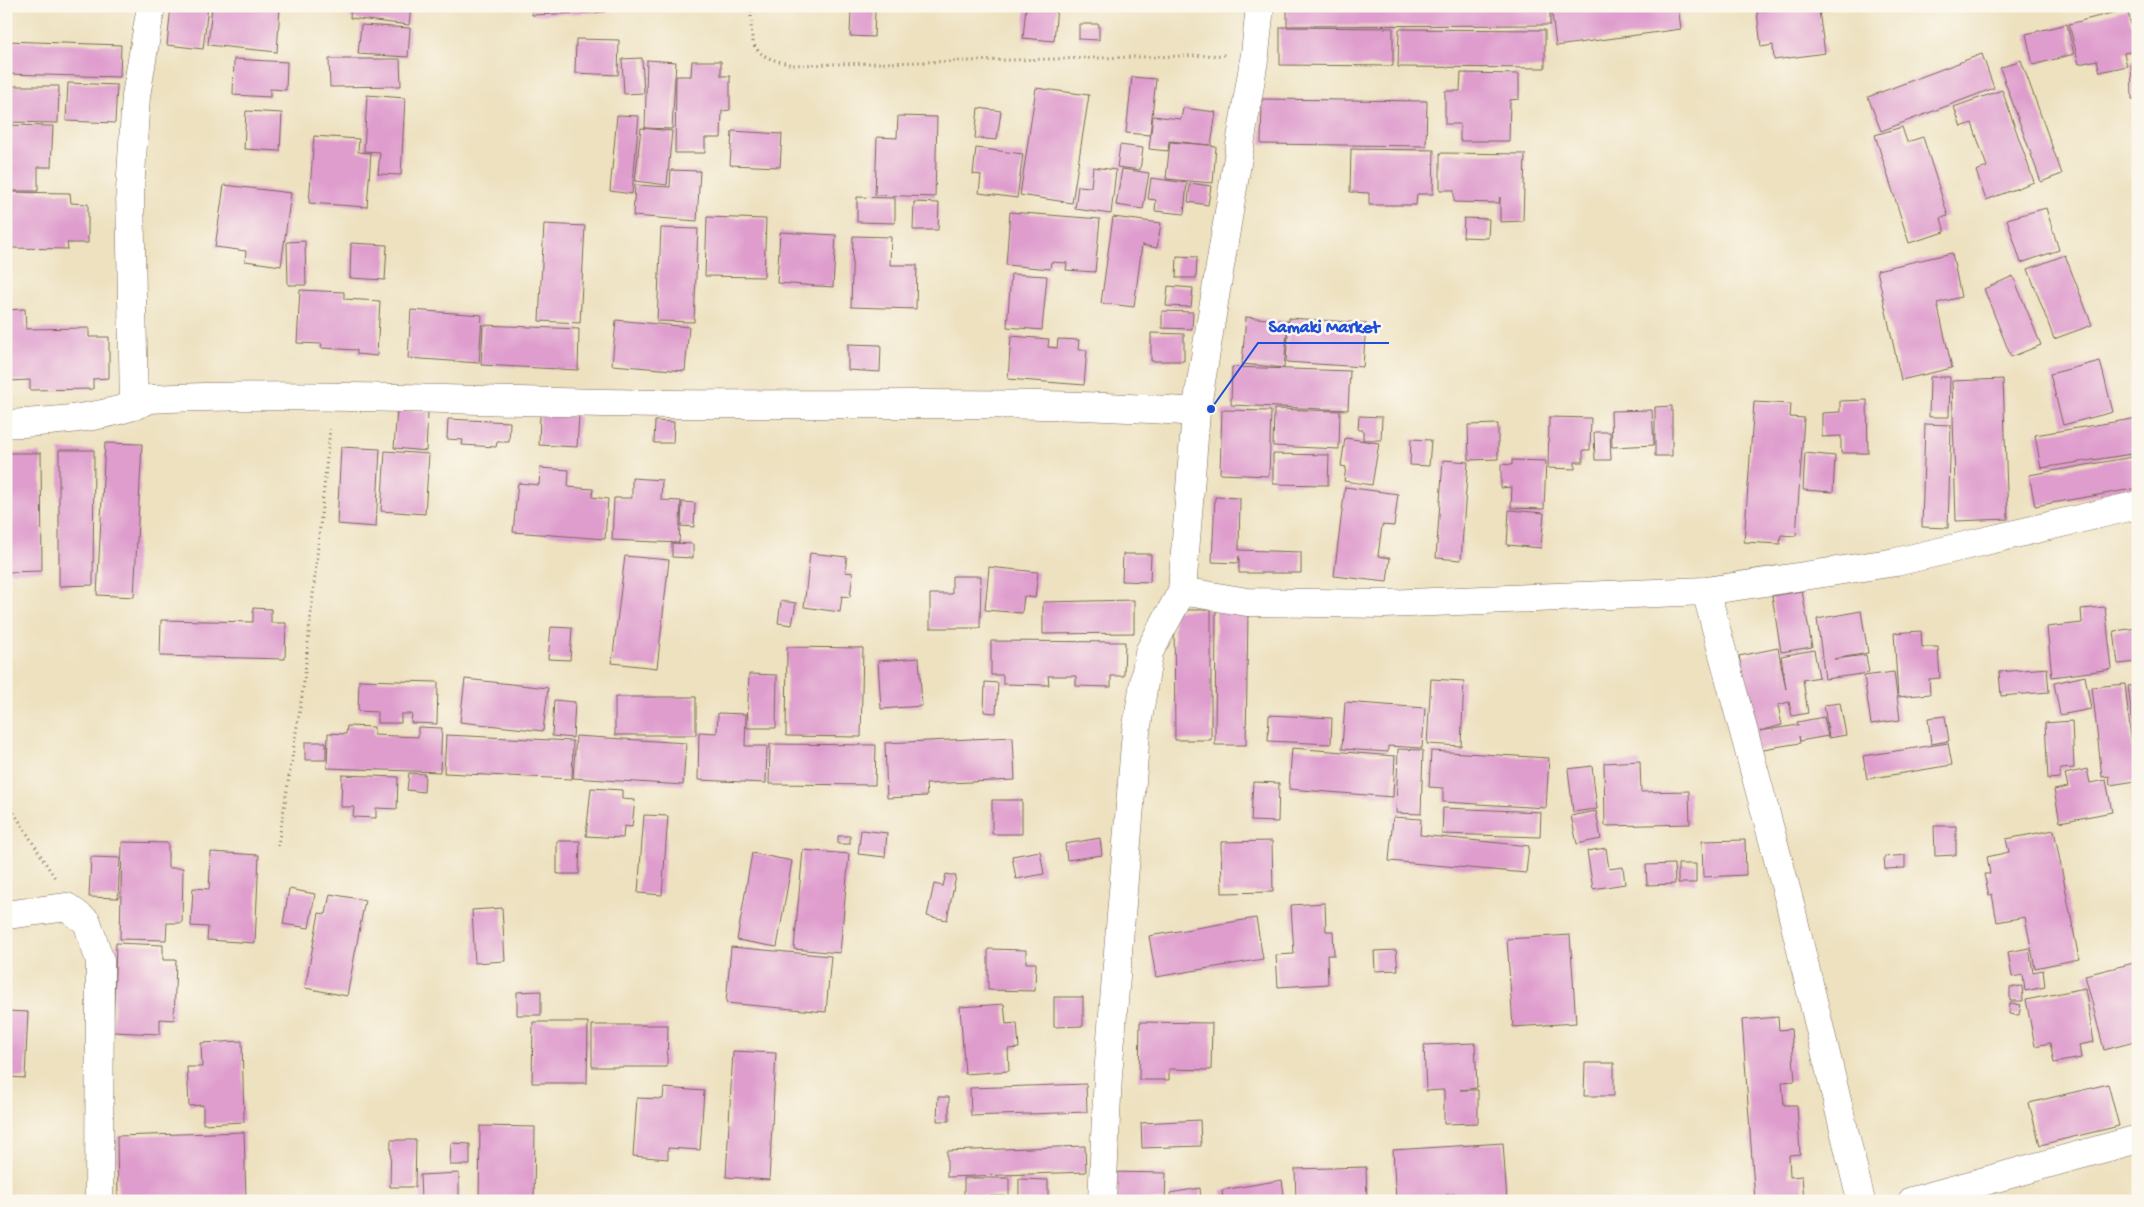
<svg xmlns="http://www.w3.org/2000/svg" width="2144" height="1207" viewBox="0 0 2144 1207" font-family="'Gochi Hand',sans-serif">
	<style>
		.building { fill: #df9dce }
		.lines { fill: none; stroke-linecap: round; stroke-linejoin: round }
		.street-casing { stroke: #796a57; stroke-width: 29 }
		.path { stroke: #796a57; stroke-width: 3; stroke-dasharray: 1 4; stroke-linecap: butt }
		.street { stroke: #fff; stroke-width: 28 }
		.leader { fill: none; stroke: #1d4ed8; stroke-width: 2 }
		.callout-dot { fill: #1d4ed8; stroke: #fbf7ec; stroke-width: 2 }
		.callout-label { font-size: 18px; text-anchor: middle; font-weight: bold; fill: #1d4ed8; stroke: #fbf7ec; stroke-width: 5; stroke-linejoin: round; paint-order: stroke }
	</style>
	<rect width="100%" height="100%" fill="#fbf7ec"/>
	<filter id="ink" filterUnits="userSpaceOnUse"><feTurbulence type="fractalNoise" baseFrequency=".02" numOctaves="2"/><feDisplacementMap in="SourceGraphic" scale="10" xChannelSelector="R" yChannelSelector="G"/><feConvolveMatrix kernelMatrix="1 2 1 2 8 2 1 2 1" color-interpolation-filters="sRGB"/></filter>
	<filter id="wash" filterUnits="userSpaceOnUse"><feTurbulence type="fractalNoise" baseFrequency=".0096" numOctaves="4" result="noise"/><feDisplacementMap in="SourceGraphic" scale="20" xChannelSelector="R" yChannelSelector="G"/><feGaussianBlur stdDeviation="1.12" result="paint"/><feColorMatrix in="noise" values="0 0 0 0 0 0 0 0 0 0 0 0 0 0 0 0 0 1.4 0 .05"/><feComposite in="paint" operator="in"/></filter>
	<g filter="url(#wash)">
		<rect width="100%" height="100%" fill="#ede1c0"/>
		<g id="blocks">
			<path class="building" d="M171,6H208L203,49L167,45Z
				M212,6L280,7L277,52L208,45Z
				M351,6H411L409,25L350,18Z
				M532,6H605V12L532,15Z
				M1026,6H1057L1054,41L1023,38Z
				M1287,6H1550V25L1287,26Z
				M1551,6H1678L1681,29L1556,46Z
				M1767,6H1824V10L1819,11L1825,53L1774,60L1773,45L1761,47L1757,11L1768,10Z
				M2127,9L2138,50L2124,53L2127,66L2100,72L2097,60L2079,64L2069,24Z
				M851,10L875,11L874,37L850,36Z
				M1079,24H1099V40L1079,39Z
				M2067,24L2074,54L2033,65L2026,34Z
				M361,25L410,28L408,57L358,54Z
				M1280,27L1393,28V66L1280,65Z
				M1399,29L1545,30V68L1398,67Z
				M576,39L619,40L618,75L575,73Z
				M6,41L121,45L120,77L6,74Z
				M1982,54L1994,88L1881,131L1868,97Z
				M642,58L644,93L624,94L622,59Z
				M234,59L287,62L286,90L270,89V97L233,95Z
				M329,59H400L401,86L330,87Z
				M647,60L676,62L672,129L645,128Z
				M2021,60L2062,174L2041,182L2000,68Z
				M692,61H721V76H730V110L722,111L721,138H705V153H675L676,76H691Z
				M2131,62H2138V99H2132Z
				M1461,73L1519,74V99L1510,100L1509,141H1460V124H1445V91H1460Z
				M1132,77L1156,79L1150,135L1126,133Z
				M68,83L117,85L115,123L66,121Z
				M6,86H59L58,123L6,122Z
				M1036,88L1089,95L1072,203L1020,195Z
				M2002,90L2034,182L1986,200L1976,171L1987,167L1972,123L1961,127L1954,107Z
				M367,95L405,98L401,175L378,174L380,152L364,151Z
				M1262,99L1427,101L1426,146L1261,144Z
				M978,108L1001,111L997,140L975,138Z
				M1183,108L1216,112L1211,146L1216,147L1213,183L1166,179L1170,142L1210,145L1169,141L1168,151L1149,149L1153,116L1181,119Z
				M246,111L282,113L280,151L244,149Z
				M617,115L639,116L632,194L610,191Z
				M898,116L937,117L935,197L875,195L877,137L897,138Z
				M6,125L53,126L51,167H38V191H6Z
				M1902,127L1907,142L1923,137L1948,216L1941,218L1945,232L1909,243L1875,135Z
				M641,128L672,131L667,185L635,181Z
				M732,131L782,134L780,167L730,165Z
				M314,136L359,139L358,152L371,153L367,207L309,203Z
				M1120,145L1143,148L1140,170L1117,167Z
				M976,148L1023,154L1017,198L979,193L981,175L973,174Z
				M1351,149L1434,150L1433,194H1417L1416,205H1369V193L1350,192Z
				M1440,153L1525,154L1523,221L1500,222V197L1499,203L1454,202V190H1440Z
				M1093,167L1116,170L1111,214L1075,209L1078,186L1091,187Z
				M1122,169L1149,173L1143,209L1116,205Z
				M671,170L700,171L697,221L633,216L635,185L670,187Z
				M1151,178L1187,183L1184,214L1155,211L1156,200L1148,199Z
				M1190,183L1211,186L1208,205L1188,202Z
				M224,185L291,193L281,266L245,261L246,251L215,247Z
				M6,192L70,193L71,203L88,204V243H67L68,249L11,248V241H6Z
				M857,197L895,198V223L857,222Z
				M914,202L939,203L938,230H913Z
				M2046,208L2059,250L2021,263L2007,219Z
				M1010,212L1100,219L1095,272L1066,270L1067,263L1051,262L1050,269L1006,265Z
				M707,217L766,219L764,277L705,276Z
				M1113,217L1161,223L1157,248L1142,245L1134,307L1101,303Z
				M1464,218L1489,219L1488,238L1463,237Z
				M544,224L585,226L580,323L539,321Z
				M661,228L698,229L694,322L657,321Z
				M780,232L836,235L833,287L777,283Z
				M853,236L891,237L890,265H917L916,309L851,307Z
				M305,241L306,285H288L287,242Z
				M351,243L387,245L385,280L350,278Z
				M1952,253L1961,297L1937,303L1952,368L1901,380L1877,270Z
				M2065,255L2092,325L2054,339L2028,269Z
				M1177,256L1197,257L1196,278H1176Z
				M1011,274L1047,276L1042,330L1007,327Z
				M2013,276L2041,345L2011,357L1984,289Z
				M1168,286L1193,288L1191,307L1166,306Z
				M300,290L344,292V299L380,301L377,356L357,354V350L321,348L322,344L297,343Z
				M25,309L26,329L89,328V337H109V378L93,379V389L30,390V380L10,381V367H6V310Z
				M411,310L482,315L479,363L408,358Z
				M1162,311L1193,312L1192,329L1162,328Z
				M1246,317L1288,321L1284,368L1242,364Z
				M1289,318L1366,323L1363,367L1286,362Z
				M616,320L689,327L685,371L612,365Z
				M483,325L579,329L578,370L481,365Z
				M1151,333L1184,334V361H1151Z
				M1011,336L1049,339L1048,347L1057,348L1058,339L1079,340L1078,350H1087L1084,385L1008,379Z
				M848,344L881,345L880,372L848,370Z
				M2100,361L2113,412L2063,425L2050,374Z
				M1232,367L1350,371L1348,410L1231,405Z
				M1930,377H1950L1949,417H1929Z
				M2003,379L2008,519L1956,521L1952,381Z
				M1867,400L1868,453H1841V436L1822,437V413L1840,412V401Z
				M1754,402L1791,404L1790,417L1804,418L1796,536L1781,535L1780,544L1744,542Z
				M1672,406V456H1655V407Z
				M1274,409L1340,411L1339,449L1273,446Z
				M397,410L428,412L426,451L394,448Z
				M1222,410L1271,411L1269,476L1220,474Z
				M1652,410L1654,445L1612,447L1611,411Z
				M540,414L579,416L577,447L539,445Z
				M1359,416L1382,417L1381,440H1363V430H1358Z
				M1549,417L1591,418L1590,450H1583V462H1575V469L1548,468Z
				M2138,418V453L2041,468L2035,435Z
				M448,419L510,422L509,442H497L496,447L462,445L463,440L447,439Z
				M655,421L674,422L673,443H654Z
				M1498,424V459L1469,460L1468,425Z
				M1925,424L1951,425L1948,528L1922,527Z
				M1594,432H1610L1611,460H1595Z
				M1345,438L1379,443L1372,485L1344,481L1346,467L1341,466Z
				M1411,439L1431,440L1429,466L1410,465Z
				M105,443L142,444L134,597L97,595Z
				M341,447L380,449L376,527L337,524Z
				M59,450H94L93,585L59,586Z
				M385,451L429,454L425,514L381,511Z
				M6,453H41L42,571L6,572Z
				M1805,453L1835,456L1833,492L1803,490Z
				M1273,454L1329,455L1328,485L1273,484Z
				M2138,456V488L2035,506L2029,475Z
				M1443,460L1468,462L1461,560L1436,558Z
				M1512,460L1546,461L1544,509L1511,508L1512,487L1501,488V464L1512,465Z
				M540,468L569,470L568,487L593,489L592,497L608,499L605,539L513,532L518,483L539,485Z
				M632,478L662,480L661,500L681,501L679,543L612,540L614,498H632Z
				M1345,487L1398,494L1394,526L1382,525L1378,556L1390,558L1387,582L1334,576Z
				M1215,497L1240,498L1239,550L1301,552V573H1239V556L1238,563L1212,562Z
				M682,502L695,503L694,527L681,526Z
				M1509,510L1544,513L1541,548L1507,545Z
				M672,543L693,544V558L672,557Z
				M810,553L847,557L845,572L853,573L850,597L842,596L840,612L804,607Z
				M1123,554H1151L1150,582L1122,581Z
				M625,556L669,560L657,668L612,663Z
				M989,567L1038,572L1035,598L1024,596L1022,613L985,610Z
				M952,576H981L980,628H930V594H952Z
				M1802,591L1812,647L1781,652L1772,596Z
				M1134,600V633L1043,634V602Z
				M781,601L796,603L792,625L778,623Z
				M2105,607L2112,669L2052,677L2047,627L2082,623L2081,609Z
				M253,608L271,609V623H286L285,659L160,656L161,620L253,622Z
				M1174,610H1211V740H1175Z
				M1216,611H1248L1246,745H1215Z
				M1861,611L1868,653L1834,659L1866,655L1869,673L1825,679L1817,619Z
				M551,627L572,628L570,660L548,659Z
				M2138,628V662L2118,664L2114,631Z
				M1921,631L1922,647H1938L1940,678L1929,679L1930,694L1898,697L1894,633Z
				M991,641L1125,642L1124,676H1111V687L1076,686V676H1048L1049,685L1003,684V675H991Z
				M787,647L863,648L861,737L786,736Z
				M1778,648L1786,689L1781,656L1814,650L1819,677L1803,680L1808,713L1792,716L1789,702L1778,705L1782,725L1760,731L1798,725L1797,722L1824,717L1828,736L1800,741L1799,736L1800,743L1757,750L1739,656Z
				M919,658L922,706L881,709L878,661Z
				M2047,668L2049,692L2001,696L1999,672Z
				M1894,672L1900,720L1871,724L1864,676Z
				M749,674L777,675L776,728H747Z
				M2085,676L2091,709L2060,715L2054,683Z
				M465,679L548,688L543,731L460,722Z
				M1431,679L1464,681L1461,746L1427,744Z
				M359,680L438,682L437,724L411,723L412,714H401V723H377V712L358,711Z
				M985,682L998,683L996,713L984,712Z
				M2125,684L2136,781L2110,785L2109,776L2102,777L2092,687Z
				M2138,685V741L2135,742L2128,686Z
				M615,697H696V735H615Z
				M554,700L575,702L573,738L552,736Z
				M1345,702L1425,708L1422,748L1388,746V752L1342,749Z
				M1840,703L1846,735L1829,738L1824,705Z
				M718,713L746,714L745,746H767L766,783L698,780L699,732L717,733Z
				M1269,715L1332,718L1331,744L1268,741Z
				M1945,716L1949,741L1931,744L1928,718Z
				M2072,721L2074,768L2060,769V778L2048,779L2045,723Z
				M347,726L374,727V735L418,737V727L442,728L440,772L327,768L328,733L346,734Z
				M446,735L573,741L572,779L444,773Z
				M576,736L686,743L683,785L573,778Z
				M1013,737L1015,780L926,784L927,796L887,798L885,743Z
				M305,742H326V760H305Z
				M1948,743L1952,765L1867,779L1863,756Z
				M770,744L876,745L875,785L769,784Z
				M1292,748L1395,756L1393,797L1289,789Z
				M1398,749L1423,750L1421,814L1396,813Z
				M1431,751L1549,758L1546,808L1443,802V788L1429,787Z
				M1640,761L1641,792L1689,791L1690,824L1605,826L1604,763Z
				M1592,766L1597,809L1573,812L1568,769Z
				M2087,769L2090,783L2106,780L2112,812L2060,822L2054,790L2068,787L2065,774Z
				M409,773L425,774L424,792L407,790Z
				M342,775L398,777L397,809L376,808V818L353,817L354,807H341Z
				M1253,782L1279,783L1278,822L1251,821Z
				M591,788L622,790V799L635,800L632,827L624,826L623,838L586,836Z
				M992,800H1022V834H992Z
				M1443,808L1541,812L1540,837L1442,834Z
				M1596,811L1601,839L1577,844L1571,816Z
				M644,815L668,816L662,895L638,893Z
				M1393,817L1421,819L1420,835L1529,846L1526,873L1389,861Z
				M1934,826H1956V855L1935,856Z
				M861,830L887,833L885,857L858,854Z
				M2054,830L2079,959L2035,968L2025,917L1997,922L1992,894L1989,895L1984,874H1990L1987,857L2009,852L2006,839Z
				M838,836H850V844H838Z
				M1100,838L1102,855L1067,860L1065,844Z
				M1745,840L1746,875L1703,877L1702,841Z
				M557,841H580L579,874H557Z
				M1272,841L1273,892L1222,893L1221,842Z
				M122,842L168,843V868H183L182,923H167L166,940L120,939Z
				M1606,848L1609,869L1623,867L1625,884L1593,889L1587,851Z
				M803,850L849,854L840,953L794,949Z
				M1040,851L1044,874L1016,879L1012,856Z
				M211,852L259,855L255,943L207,940L208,927L191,926L193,888L209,889Z
				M752,853L792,861L777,947L737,940Z
				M1905,855V868L1885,869L1884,857Z
				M91,857L120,858L118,898L89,897Z
				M1674,864L1675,884L1647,885L1646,865Z
				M1678,864H1696V883H1678Z
				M946,874L956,876L947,920L927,916L934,884L943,886Z
				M289,889L315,894L309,928L283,924Z
				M330,894L365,900L347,996L305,988L319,913L326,914Z
				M1325,903L1326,931H1333L1334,955H1327L1328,984L1278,987L1276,955L1294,954L1291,905Z
				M502,908L505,961L475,963L472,910Z
				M1256,918L1263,959L1156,977L1149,936Z
				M1570,935L1576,1023L1513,1027L1507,939Z
				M116,943L163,945V960H176L174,1020L160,1019V1034L113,1032Z
				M731,947L831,956L826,1012L726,1003Z
				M2029,948L2033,972L2043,970L2045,987L2025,991L2023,975L2012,977L2008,952Z
				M988,949L1026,950V963H1036L1035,991L988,990Z
				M1396,950L1398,970L1375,971L1374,951Z
				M2138,962V1041L2104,1050L2085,975Z
				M2022,986L2023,1001H2010V987Z
				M2085,988L2094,1042L2079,1045L2081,1058L2054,1063L2050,1043L2035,1046L2026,1000Z
				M541,991V1015H517V992Z
				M1054,997H1083V1026L1054,1027Z
				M2010,1003L2021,1005L2019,1015L2009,1014Z
				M1004,1004L1006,1024L1017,1023L1019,1048L1008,1049L1009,1071L965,1074L960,1007Z
				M6,1011L28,1012L25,1078L6,1077Z
				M1778,1017L1779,1030L1791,1029L1795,1081L1782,1082L1784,1105H1797L1800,1154L1789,1155L1790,1177L1802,1176L1804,1201H1755L1742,1020Z
				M533,1022H588L587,1083H532Z
				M1140,1022L1212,1023L1211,1070L1169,1069V1080H1139Z
				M592,1025H668L667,1067H592Z
				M242,1041L244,1122L203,1124V1105L189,1106L187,1067H202L201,1043Z
				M1475,1043L1477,1088L1460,1090H1478V1123L1444,1124V1090L1426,1091L1424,1045Z
				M733,1051L776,1053L769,1180L726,1177Z
				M1585,1063H1614V1096H1584Z
				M1086,1084L1087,1112L971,1116L970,1088Z
				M2108,1084L2119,1126L2040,1145L2029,1103Z
				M664,1088L704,1091L700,1150L668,1148V1159L633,1156L637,1098L663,1099Z
				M938,1097H949V1121H937Z
				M1200,1120L1201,1146L1142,1148L1141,1123Z
				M480,1126L535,1127L534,1201H479Z
				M244,1132L246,1199L118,1201L117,1136Z
				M391,1140H416L415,1187H390Z
				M451,1143L470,1144V1165H450Z
				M1503,1143L1507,1201H1456V1194L1446,1195L1447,1201H1396L1393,1150Z
				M1085,1146L1086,1172L947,1177V1151Z
				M1366,1167L1367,1201H1296L1295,1169Z
				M1108,1172L1166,1173L1165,1200L1107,1201Z
				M459,1173V1201H421L420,1175Z
				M964,1178H1009V1196H964Z
				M1019,1179L1048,1180V1201H1019Z
				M1282,1180L1285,1201H1223L1222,1190Z
				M1200,1188L1201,1201H1171L1170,1193Z
				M890,1197L915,1198V1201H890Z"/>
		</g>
	</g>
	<g filter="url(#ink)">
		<use href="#blocks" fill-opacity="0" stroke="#796a57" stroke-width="1"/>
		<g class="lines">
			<g class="street-casing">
				<path id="street" d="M134,406L130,191L136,96L151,6
					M6,424C53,421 107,419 150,399C325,391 500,403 676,404C849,406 1023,399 1196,412L1255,54L1260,6
					M1182,591L1196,412
					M1706,591L1789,900L1861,1201
					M6,915L67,907L87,922L100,961L99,1201
					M1102,1201L1108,1075L1136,732L1149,652L1182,591L1247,602L1385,604L1706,591L1896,562L2138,505
					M1912,1201L2138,1139"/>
			</g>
			<path class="path" d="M751,6C751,48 749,55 793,65L1225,55
				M6,800L55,878
				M278,846L304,682L330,429"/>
			<use href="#street" class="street"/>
		</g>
	</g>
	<path class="leader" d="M1211 409L1258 343H1389"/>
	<circle class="callout-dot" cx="1211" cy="409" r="5"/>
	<g class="callout-label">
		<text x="1324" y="332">Samaki Market</text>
	</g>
	<rect width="2144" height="1207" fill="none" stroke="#fbf7ec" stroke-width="25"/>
</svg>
